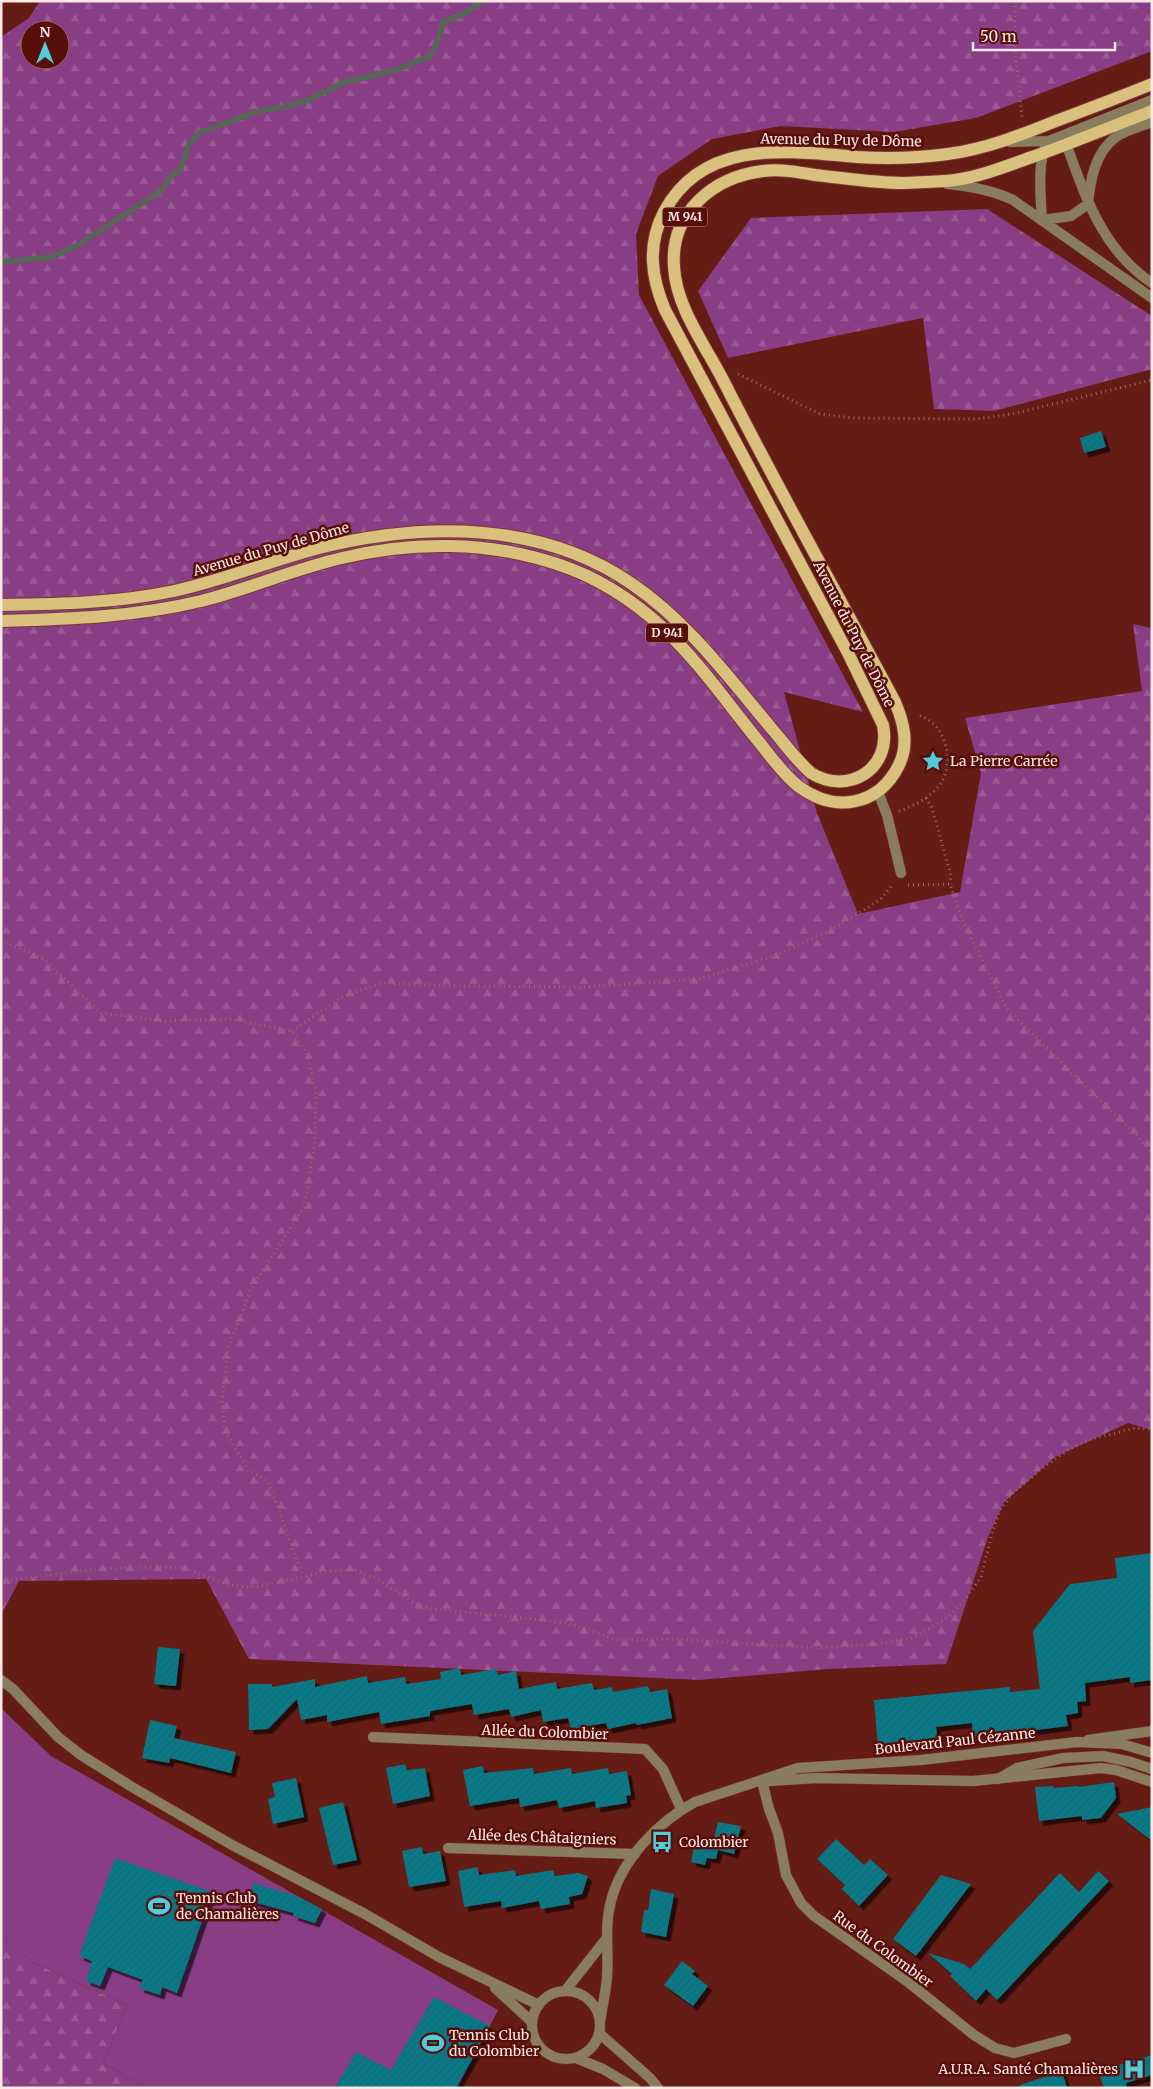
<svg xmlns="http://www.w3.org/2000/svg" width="1153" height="2089" viewBox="0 0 1153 2089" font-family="Merriweather,serif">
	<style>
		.forest { fill: url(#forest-firs); fill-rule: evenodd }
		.pitch { fill: #883d84 }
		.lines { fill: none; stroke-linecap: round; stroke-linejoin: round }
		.stream { stroke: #566855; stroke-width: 5.5 }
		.building { fill: url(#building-hatch); filter: url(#shadow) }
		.service-casing { stroke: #793932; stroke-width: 11 }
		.minor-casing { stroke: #793932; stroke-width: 11 }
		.primary-casing { stroke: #793932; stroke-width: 14 }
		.path { stroke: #9d6863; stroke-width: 3; stroke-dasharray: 1 4; stroke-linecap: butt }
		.service { stroke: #897d5d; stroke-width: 10 }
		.minor { stroke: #897d5d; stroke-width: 10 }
		.primary { stroke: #d9c07d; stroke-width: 12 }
		.labels { text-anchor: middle; stroke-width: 5; stroke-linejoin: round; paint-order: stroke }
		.shield { fill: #580f0a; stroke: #cba8a4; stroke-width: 1 }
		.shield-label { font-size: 12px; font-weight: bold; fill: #fce9e6 }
		.street-label { font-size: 14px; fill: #fce9e6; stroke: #580f0a }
		.poi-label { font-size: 14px; fill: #fce9e6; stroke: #580f0a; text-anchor: start }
	</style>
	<defs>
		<pattern id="forest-firs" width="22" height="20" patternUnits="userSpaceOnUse" patternTransform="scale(1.25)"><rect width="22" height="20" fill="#883d84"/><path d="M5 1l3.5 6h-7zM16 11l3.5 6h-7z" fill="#9a5995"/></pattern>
		<pattern id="building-hatch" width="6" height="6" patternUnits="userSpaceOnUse" patternTransform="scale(1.25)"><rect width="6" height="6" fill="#067b8a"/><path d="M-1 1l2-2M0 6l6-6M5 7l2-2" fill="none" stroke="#26636b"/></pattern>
		<filter id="shadow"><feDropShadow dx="4.5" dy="4.5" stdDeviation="0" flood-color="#0009"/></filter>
	</defs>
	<rect width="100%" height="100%" fill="#641c15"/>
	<path class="forest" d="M40,1H1152V51L976,118L894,132L781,126L712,139L658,176L636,234L639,295L863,712L784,692L817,813L858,914L960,892L981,773L965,718L1142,691L1133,624L1152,628V1430L1128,1423L1055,1457L1004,1502L988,1537L946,1664L828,1669L699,1680L249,1659L206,1579L19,1581L1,1615V37L29,18ZM30,30H60V60H30Z
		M987,209L1152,316V369L994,411L934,409L923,318L728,358L698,291L751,218Z
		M1,1935L32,1962L127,2005L103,2063L146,2088H1Z"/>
	<path class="pitch" d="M1,1708L51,1756L498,2010L458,2088H146L103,2063L127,2005L32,1962L1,1935Z"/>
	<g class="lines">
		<path class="stream" d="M1,262L52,257L78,245L161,191L172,175L181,169L188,146L200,132L263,110L285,107L311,99L342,83L396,70L430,56L440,36L442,23L463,14L483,1"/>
	</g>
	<path class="building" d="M1101,431L1106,447L1084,453L1080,438Z
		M1152,1553V1680L1130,1683V1677L1085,1683L1086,1701L1077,1702L1078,1713L1066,1715L1068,1726L973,1738L972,1723L936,1727L938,1742L878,1747L874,1700L1010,1687V1692L1040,1689L1033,1631L1070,1584L1117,1578L1115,1558Z
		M158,1647L180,1649L176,1686L154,1684Z
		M460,1668L461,1675L496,1669L498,1675L516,1671L519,1689L556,1682L557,1689L592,1683L594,1690L612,1687L613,1692L648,1686L650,1692L667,1689L672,1718L637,1725L636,1723L608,1729L606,1723L571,1729L568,1718L543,1722L541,1710L511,1717L509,1709L474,1715L472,1704L430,1711V1716L381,1724L379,1712L327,1722V1715L301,1720L297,1699L268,1729L249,1730L248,1684H272V1687L315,1679V1687L367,1676L368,1683L405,1677L406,1684L441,1679L440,1672Z
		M150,1720L177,1726L174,1738L236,1752L231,1773L170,1758L169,1763L142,1758Z
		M405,1764L407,1770L425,1768L430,1796L393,1804L386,1768Z
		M483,1766L484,1773L533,1768L534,1774L571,1768L572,1774L608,1768L609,1774L627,1771L631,1795L626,1796L627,1803L596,1808L595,1801L559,1808L557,1800L520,1807L519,1798L470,1806L463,1770Z
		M296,1778L304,1817L273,1824L268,1799L275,1797L272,1783Z
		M1114,1782L1116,1798L1101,1818L1082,1820V1816L1039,1821L1035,1787L1053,1786L1054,1788L1078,1786L1079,1787Z
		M343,1802L357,1860L333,1865L319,1808Z
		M1152,1807V1841L1117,1814Z
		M718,1822L741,1826L734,1854L718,1850L716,1859L707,1858L705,1865L691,1862L696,1839L713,1843Z
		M836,1839L864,1865L870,1859L888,1875L859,1906L842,1889L845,1885L817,1859Z
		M422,1847L423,1854L440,1851L446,1881L409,1887L402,1851Z
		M115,1858L212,1892L177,1993L162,1987L160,1995L139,1988L143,1980L108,1967L100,1986L86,1981L92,1961L79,1956Z
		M477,1867L479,1875L515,1870L516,1876L553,1870L555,1876L578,1873L588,1876L582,1894L569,1897L570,1904L541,1909L539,1901L502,1908L501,1901L464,1907L458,1871Z
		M1098,1871L1109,1881L997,2000L986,1989L976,2001L950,1976L952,1974L928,1953L964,1964L970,1969L1060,1873L1079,1892Z
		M941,1875L971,1884L916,1956L893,1939Z
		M253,1883L297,1896L322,1909L315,1923L293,1916L294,1913L250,1901Z
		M651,1889L674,1894L666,1937L641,1932L644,1910H648Z
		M682,1961L695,1971L692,1974L708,1986L693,2006L664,1985Z
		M434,1997L490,2026L456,2088H335L356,2052L391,2070Z
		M1152,2055V2075L1126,2083L1127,2088H1104L1099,2074L1112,2070L1111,2067Z
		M1062,2071L1067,2088H1021L1020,2085Z"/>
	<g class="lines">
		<g class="service-casing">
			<path id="service" d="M878,792L887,815L901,873
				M1088,1740L1152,1731
				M998,1779L1017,1768L1063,1758L1103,1756L1131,1762L1152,1769"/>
		</g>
		<g class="minor-casing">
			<path id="minor" d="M1152,100L1049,141C1036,157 1041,200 1042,220L1071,216L1088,204C1090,181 1095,152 1116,137C1126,130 1140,127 1152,122
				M1010,142L1049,141L1068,149C1087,201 1104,251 1152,283
				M947,184C970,186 992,190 1013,200L1152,298
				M1,1680L13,1689L58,1737L81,1755L132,1787L232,1845L365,1914L439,1957L539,2005
				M373,1737L645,1749L663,1769L681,1809
				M762,1781L769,1809L778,1833L786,1875L801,1903L814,1916L908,1982L974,2035L995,2048L1014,2053L1066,2039
				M770,1781L817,1778L973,1781L1101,1768L1116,1770L1152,1782
				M448,1848L635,1854
				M495,1988L532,2022
				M565,1991L606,1939
				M532 2025a34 34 0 1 1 68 0a34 34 0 1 1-68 0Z
				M600,2022C602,2007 606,1992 607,1977C609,1951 604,1926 611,1901C622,1859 658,1822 695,1802L798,1768L921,1760L1077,1742L1122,1744L1152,1753
				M599,2033L650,2078L658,2088
				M576,2058L603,2069L635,2088"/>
		</g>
		<g class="primary-casing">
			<path id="primary" d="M1,605C60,604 117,603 174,591C224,580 270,561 319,548C423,522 541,521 632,584C688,622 729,678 772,729C785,744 796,760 811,773C848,796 892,769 883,725L848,653L665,310C651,277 647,245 664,212C703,138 788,151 857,157C888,159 918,158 948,154C986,149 1021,135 1056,121C1088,109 1120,97 1152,84
				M1,621C69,619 135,617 201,601C249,589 294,569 342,558C412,541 488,541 557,564C597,577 634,601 664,629C698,661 726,701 755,737C769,754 781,772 798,786C834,813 878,807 899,765C909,744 904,723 895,702C838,595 778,489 723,380C705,345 676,307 674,267C670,213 713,177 763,171C781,169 798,172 815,175C844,178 874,183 903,183C921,182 938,182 955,180C983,176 1009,165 1035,156C1074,142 1113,126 1152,111"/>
		</g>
		<path class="path" d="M1015,1V48L1022,118
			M738,374L820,414L853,418L976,419L1012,414L1152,380
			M926,798L932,808L951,876L950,884
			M899,811C913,806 928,799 938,787C957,765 946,720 916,715
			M908,885L950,884L963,922L1007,1009L1137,1136L1152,1153
			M1,940L42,958L101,1013L161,1021L228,1019L292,1031L306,1052L316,1091L315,1142L304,1207L251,1289L228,1348L222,1402L225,1431L248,1470L268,1481L303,1576
			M292,1031L342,997L381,983L464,986L584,987L698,979L774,956L831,930L880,900L893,884
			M1,1581L97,1569L162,1567L185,1568L226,1584L245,1587L260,1586L329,1571L355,1570L375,1578L414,1603L431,1609L515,1617L565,1623L588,1629L616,1640L672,1639L816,1648L880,1644L911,1638L929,1629L948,1617L964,1601L981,1577L993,1530L1000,1510L1014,1492L1040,1470L1069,1449L1092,1439L1136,1428L1152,1429"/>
		<use href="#service" class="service"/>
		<use href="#minor" class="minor"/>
		<use href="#primary" class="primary"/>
	</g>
	<defs>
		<g id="sight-bare" transform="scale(1.725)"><path d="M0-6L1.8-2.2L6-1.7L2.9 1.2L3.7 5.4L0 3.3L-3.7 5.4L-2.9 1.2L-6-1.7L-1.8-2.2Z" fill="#54cadd" stroke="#580f0a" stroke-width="2.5" paint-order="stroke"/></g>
		<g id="bus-bare" transform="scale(1.725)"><path d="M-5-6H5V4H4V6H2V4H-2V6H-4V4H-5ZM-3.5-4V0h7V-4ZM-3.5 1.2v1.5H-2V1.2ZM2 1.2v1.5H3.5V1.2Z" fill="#54cadd" stroke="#580f0a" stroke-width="2.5" paint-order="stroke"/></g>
		<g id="stadium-bare" transform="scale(1.725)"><path d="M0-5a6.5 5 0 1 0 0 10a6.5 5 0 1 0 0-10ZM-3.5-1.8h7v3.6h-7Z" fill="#54cadd" stroke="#580f0a" stroke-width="2.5" paint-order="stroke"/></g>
		<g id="hospital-bare" transform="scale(1.725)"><path d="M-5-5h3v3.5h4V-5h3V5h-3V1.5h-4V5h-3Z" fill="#54cadd" stroke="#580f0a" stroke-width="2.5" paint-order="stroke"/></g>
	</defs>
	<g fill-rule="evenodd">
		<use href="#sight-bare" x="933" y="761"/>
		<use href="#bus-bare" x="662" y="1842"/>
		<use href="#stadium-bare" x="159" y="1906"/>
		<use href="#stadium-bare" x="433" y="2043"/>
		<use href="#hospital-bare" x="1134" y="2069"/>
	</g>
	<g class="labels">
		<g class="shield">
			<rect x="662.5" y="207.5" width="45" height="19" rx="4"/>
			<rect x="646" y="623.5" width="42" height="19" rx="4"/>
		</g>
		<g class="shield-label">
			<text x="685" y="221">M 941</text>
			<text x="667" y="637">D 941</text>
		</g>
		<g class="street-label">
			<text transform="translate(841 140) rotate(1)" y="5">Avenue du Puy de Dôme</text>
			<text transform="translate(271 549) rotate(-16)" y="5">Avenue du Puy de Dôme</text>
			<text transform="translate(854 634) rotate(63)" y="5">Avenue du Puy de Dôme</text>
			<text transform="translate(545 1732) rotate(2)" y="5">Allée du Colombier</text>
			<text transform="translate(955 1741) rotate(-6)" y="5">Boulevard Paul Cézanne</text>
			<text transform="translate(542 1837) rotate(2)" y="5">Allée des Châtaigniers</text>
			<text transform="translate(883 1949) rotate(36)" y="5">Rue du Colombier</text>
		</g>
		<g class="poi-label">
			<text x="950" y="766">La Pierre Carrée</text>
			<text x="679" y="1847">Colombier</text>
			<text x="176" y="1903">Tennis Club<tspan x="176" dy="16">de Chamalières</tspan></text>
			<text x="449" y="2040">Tennis Club<tspan x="449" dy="16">du Colombier</tspan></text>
			<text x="1118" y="2074" text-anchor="end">A.U.R.A. Santé Chamalières</text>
		</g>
	</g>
	<rect width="1153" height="2089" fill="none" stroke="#fce9e6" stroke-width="5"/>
	<g transform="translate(45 45)"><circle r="24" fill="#580f0a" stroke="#9a6662"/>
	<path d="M0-4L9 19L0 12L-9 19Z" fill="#54cadd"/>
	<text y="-8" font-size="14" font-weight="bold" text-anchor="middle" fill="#fce9e6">N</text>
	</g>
	<path d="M973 42v8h142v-8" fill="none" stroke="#fce9e6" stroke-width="2.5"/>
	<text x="980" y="42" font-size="15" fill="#fce9e6" stroke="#580f0a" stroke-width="4" paint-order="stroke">50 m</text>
</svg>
